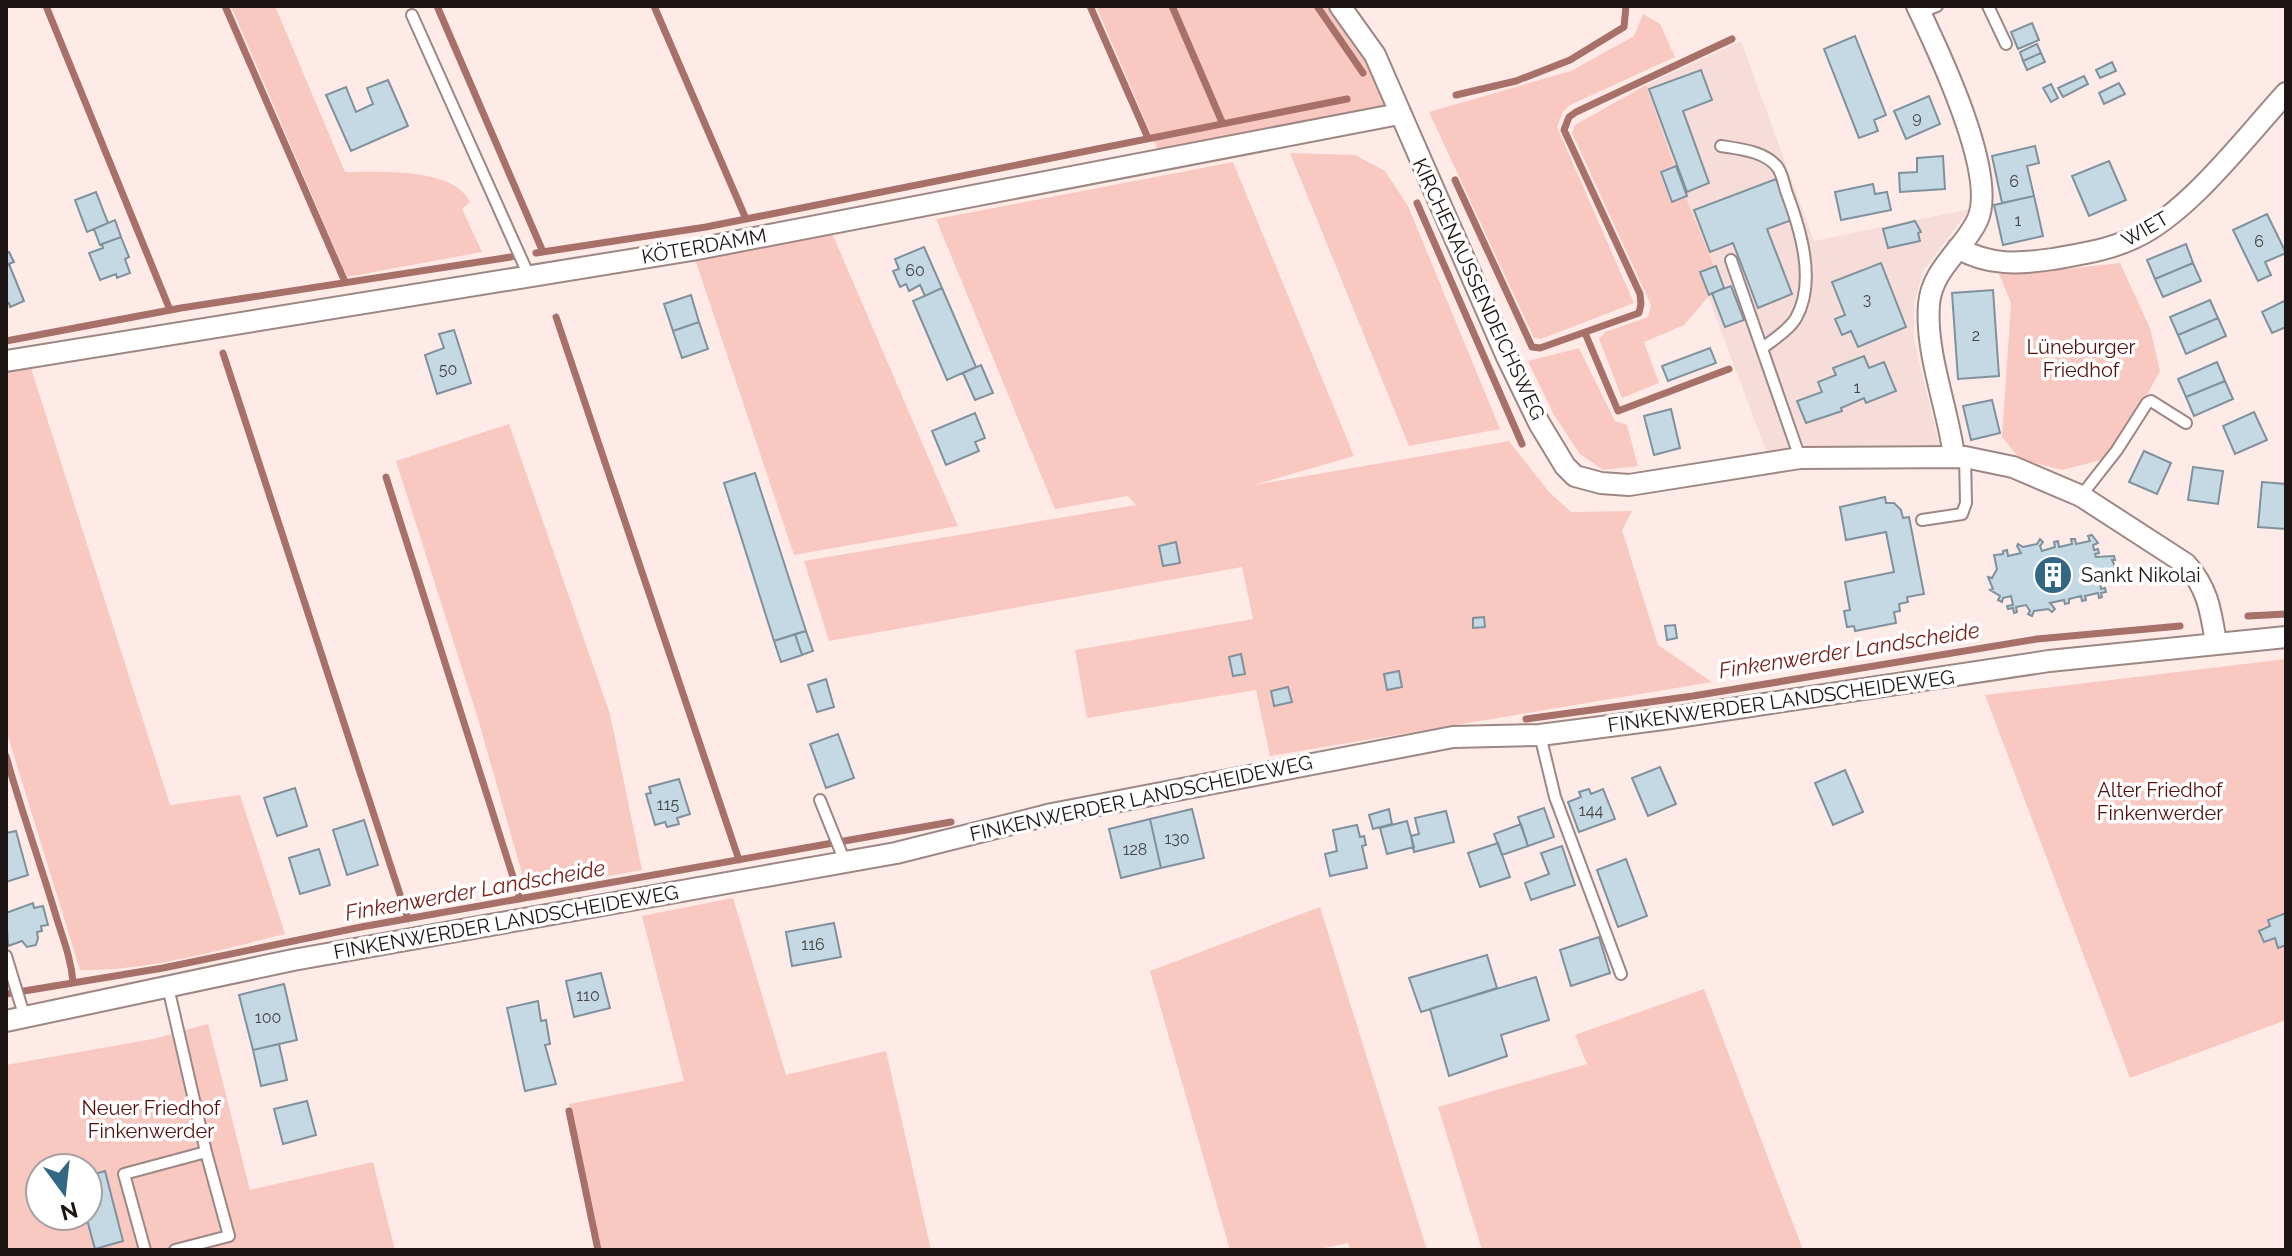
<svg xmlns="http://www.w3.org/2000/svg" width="2292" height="1256" viewBox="0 0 2292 1256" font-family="Raleway,sans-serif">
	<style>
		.built { fill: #f7ddd9 }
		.green { fill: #f9c8c1; fill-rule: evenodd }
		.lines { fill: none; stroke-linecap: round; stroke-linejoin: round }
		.stream { stroke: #a77068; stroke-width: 7 }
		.building { fill: #c5d9e4; stroke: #7f919c; stroke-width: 2 }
		.lane-casing { stroke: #9c8784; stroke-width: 14 }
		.street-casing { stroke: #9c8784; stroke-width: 24 }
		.lane { stroke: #fff; stroke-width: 10 }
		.street { stroke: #fff; stroke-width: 20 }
		.labels { text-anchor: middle; stroke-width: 7; stroke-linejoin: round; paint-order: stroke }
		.number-label { font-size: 16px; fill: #464647 }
		.street-label { font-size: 20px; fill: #1c1513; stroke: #fff }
		.park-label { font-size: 20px; fill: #520f0b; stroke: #fff }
		.poi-label { font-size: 20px; fill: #1c1513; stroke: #fff; text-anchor: start }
		.water-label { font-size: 22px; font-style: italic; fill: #781f19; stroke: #fff }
	</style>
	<rect width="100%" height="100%" fill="#feebe8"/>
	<path class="built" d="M1741,41L1814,241L1970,209L1923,271L1914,304V341L1940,447L1814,449L1768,456L1699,272L1714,266L1686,198L1671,203L1659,171L1674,165L1646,85Z"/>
	<path class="green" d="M231,6H275L345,172C378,172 454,167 470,202L462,209L482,252L347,277Z
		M1096,6H1340L1399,114L1162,160Z
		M1643,14L1660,24L1675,57L1570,105L1563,112L1557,127L1634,303L1541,339L1534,338L1429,112L1571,71L1634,36Z
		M1646,85L1674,165L1659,172L1671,203L1686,198L1714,266L1699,272L1709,296L1684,325L1644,342L1659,383L1622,398L1599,339L1605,332L1648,317L1651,305L1572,133L1575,125Z
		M1290,153L1355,155L1385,171L1408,206L1500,429L1409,446Z
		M1233,162L1354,456L1254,485L1509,441L1549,492L1571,512L1632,511L1622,530L1658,645L1712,682L1270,756L1256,690L1087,718L1075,650L1253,619L1242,567L829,641L804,561L1136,505L1128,496L1055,509L936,219Z
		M828,224L958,526L794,555L692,250Z
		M2120,263L2150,328L2160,371L2115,454L2109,458L2062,470L2020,459L2002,437L2011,303L1999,274L2029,273Z
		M1579,348L1615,421L1627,425L1638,466L1603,470L1580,454L1554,415L1528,361Z
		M30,365L170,805L240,795L285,934C218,950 149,971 80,970L6,730V369Z
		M509,424L610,714L642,870L527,891L478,719L396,461Z
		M2286,659V1020L2130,1078L1985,695Z
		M733,898L786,1075L886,1051L931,1250H598L569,1104L684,1081L642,916Z
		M1320,907L1427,1250H1350L1348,1243L1315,1250H1230L1150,971Z
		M1704,989L1803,1250H1482L1438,1107L1587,1064L1575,1035Z
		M208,1024L250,1190L373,1162L395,1250H6V1065L153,1039ZM40,1168H88V1216H40Z"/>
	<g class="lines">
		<path class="stream" d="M46,6L170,310
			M225,6L345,282
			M437,6L543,252
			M654,6L746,219
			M1090,6L1148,138
			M1172,6L1222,122
			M1317,6L1363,73
			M1456,95L1516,81L1570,60L1624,27L1626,6
			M1455,180L1532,347L1540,348L1639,313L1641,304L1640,294L1564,130L1569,117L1576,112L1732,39
			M1417,203L1522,444
			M536,253L706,227L1347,99
			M556,317L739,860
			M1585,333L1618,411L1729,369
			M6,341L181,308L511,257
			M223,353L408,919
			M386,477L520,899
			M2248,616L2286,614
			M1526,719L1693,696L2037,639L2180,626
			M6,756C21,810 40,862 56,916C63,939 71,958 73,982
			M6,994L163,968L361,927L951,822
			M569,1111L598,1250"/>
	</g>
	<path class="building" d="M2032,23L2039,40L2018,49L2011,32Z
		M1855,36L1886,115L1874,120L1878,131L1859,138L1824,49Z
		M2037,44L2041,53L2023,61L2020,52Z
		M2041,53L2045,62L2027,70L2023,61Z
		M2112,62L2116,71L2100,78L2096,70Z
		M1701,70L1712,100L1683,111L1709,183L1687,192L1649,89Z
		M2084,76L2088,84L2063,97L2058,88Z
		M388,80L408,126L351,151L326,95L346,87L356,112L373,104L367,88Z
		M2119,83L2125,94L2104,104L2099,93Z
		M2051,84L2058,98L2051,102L2043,88Z
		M1929,96L1940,124L1906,139L1894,111Z
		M2035,146L2039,163L2027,166L2034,196L2002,203L1992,156Z
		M1943,156L1945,189L1900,192L1899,173L1917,172V158Z
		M2109,161L2126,200L2089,216L2072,176Z
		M1676,166L1687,196L1672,202L1661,172Z
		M1776,179L1792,220L1767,229L1792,294L1758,308L1733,243L1710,252L1694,210Z
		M1873,184L1875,194L1887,192L1891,210L1841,220L1835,192Z
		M96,192L108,223L87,232L75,200Z
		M2034,196L2043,236L2003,245L1994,205Z
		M2267,214L2286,253L2265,262L2271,275L2258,281L2233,230Z
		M115,220L121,237L100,245L94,229Z
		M1915,221L1921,232L1918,233L1920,241L1888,248L1883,229Z
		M121,237L129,257L125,259L130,273L117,278L116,274L100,280L89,253L103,248L102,244Z
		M2186,244L2193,263L2155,279L2147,260Z
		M924,247L942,288L925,296L920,285L909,291L906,284L900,287L893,271L899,269L895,259Z
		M9,252L14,262L6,265V253Z
		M1881,263L1906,327L1858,347L1851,331L1842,335L1835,319L1845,315L1832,282Z
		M2193,263L2201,281L2163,297L2155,279Z
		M9,264L24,301L10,307L9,303L6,304V265Z
		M1716,266L1724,288L1709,295L1700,272Z
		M1731,286L1744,320L1725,327L1712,293Z
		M942,288L976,367L947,380L913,301Z
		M1993,290L1999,376L1958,379L1952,293Z
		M691,295L699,322L673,331L664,304Z
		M2210,300L2218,318L2178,335L2170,317Z
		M2286,300V327L2272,333L2262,312Z
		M2218,318L2226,336L2186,354L2178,335Z
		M699,322L708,349L682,358L673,331Z
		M454,330L471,383L437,394L425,355L444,348L439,334Z
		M1710,348L1716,363L1668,381L1662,366Z
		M1864,356L1869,368L1884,362L1896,391L1866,403L1864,398L1841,408L1842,411L1806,423L1797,401L1822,392L1818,382L1836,375L1833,368Z
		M2217,362L2225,381L2186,397L2178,379Z
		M981,365L993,393L975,400L963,373Z
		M2225,381L2233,399L2194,416L2186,397Z
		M1992,400L2000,433L1971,440L1963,406Z
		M1671,409L1680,448L1654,455L1644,416Z
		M2254,412L2267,440L2235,454L2223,426Z
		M975,413L985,438L975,442L979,451L946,465L932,431Z
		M2144,451L2171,463L2157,494L2129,482Z
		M2193,467L2223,471L2218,504L2188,500Z
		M755,473L806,631L774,641L724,483Z
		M2262,482L2286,484V529L2258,527Z
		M1885,497L1886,503H1894L1901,510L1903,518L1909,517L1924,594L1907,597L1908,602L1899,604L1900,611L1894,612L1896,623L1855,631L1854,626L1847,627L1844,611L1850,610L1845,582L1894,572L1886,532L1846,540L1840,507Z
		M2092,535L2098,543L2093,545L2094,550L2098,549L2099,553L2095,554L2096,557L2114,556L2115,560H2112L2117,571L2114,572V575L2098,577L2103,582L2100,583L2101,589L2105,588L2106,592L2101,593L2102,597L2099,598L2098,593L2085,596L2086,600L2082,601L2081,596L2069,599V603L2065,604L2064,600L2050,603L2055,609L2052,612L2048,609L2034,611L2032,616L2028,614L2030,611L2026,605L2016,607L2017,612L2014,613L2013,608L2008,609L2007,606L2013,605L2011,596L2003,598L2002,602L1998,600L2000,596L1990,590L1993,589L1988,577L1992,578L1997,569L1994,555L2003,554V551L2007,550L2008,556L2021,553L2017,546L2018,544L2023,547L2037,544L2040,539L2043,542L2040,546L2042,551L2055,547L2054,542L2058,541L2059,547L2072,544L2071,539H2075L2076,544L2090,541L2088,536Z
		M1176,542L1180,563L1163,566L1159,546Z
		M1484,617L1485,627L1473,628V618Z
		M1675,625L1677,638L1667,640L1665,626Z
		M806,631L813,651L802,655L795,634Z
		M795,634L802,655L781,662L774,641Z
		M1241,654L1245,674L1233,676L1229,657Z
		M1399,671L1402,687L1387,690L1384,674Z
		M826,679L834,707L817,712L808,685Z
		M1288,687L1292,702L1274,706L1271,691Z
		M838,734L854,778L826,788L810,744Z
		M1660,767L1676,804L1648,816L1632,778Z
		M1845,770L1863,812L1833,825L1815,783Z
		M679,779L690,814L677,818L679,824L667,827L665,822L655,825L646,794L651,793L649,787Z
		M295,788L307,826L277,836L264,798Z
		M1589,789L1591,794L1603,789L1615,819L1579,832L1568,802L1581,797L1579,792Z
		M1544,808L1554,837L1528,846L1518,817Z
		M1192,809L1204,858L1161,868L1150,819Z
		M1389,809L1392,824L1373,829L1369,815Z
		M1446,811L1454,842L1414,852L1411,836L1419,834L1415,818Z
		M1150,819L1161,868L1121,878L1109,829Z
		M364,820L378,865L347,875L333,830Z
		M1407,821L1414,847L1387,854L1380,828Z
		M1521,824L1528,846L1502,855L1494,834Z
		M1357,825L1360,837L1364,836L1366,845L1362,846L1367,868L1330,876L1325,854L1337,851L1333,830Z
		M16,831L28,875L6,882V833Z
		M1498,843L1510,877L1480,887L1468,853Z
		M1562,846L1575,885L1531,900L1525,883L1549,874L1541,853Z
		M319,849L330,885L300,894L289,858Z
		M1626,859L1647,916L1618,927L1597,870Z
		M33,903L34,908L43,906L48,925L41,926L42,931L37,932L38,938L36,945L27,947L22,941L8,946L6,913Z
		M2286,913V945L2278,948L2275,938L2264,942L2259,931L2270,926L2268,920Z
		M834,923L841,957L792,966L786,932Z
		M1599,937L1610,973L1571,986L1560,950Z
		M1487,955L1497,988L1421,1012L1409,978Z
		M601,973L610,1008L574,1017L566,981Z
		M1536,977L1549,1020L1501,1035L1507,1056L1449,1076L1430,1009Z
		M284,984L297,1040L253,1050L239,995Z
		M538,1001L541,1021L546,1020L550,1044L545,1045L556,1084L525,1091L507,1008Z
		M279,1044L287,1080L261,1086L253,1050Z
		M307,1101L316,1135L283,1144L274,1109Z
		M105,1171L123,1241L95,1249L86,1216L88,1176Z"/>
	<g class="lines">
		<g class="lane-casing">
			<path id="lane" d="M1988,6L2006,44
				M1920,13L1937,6
				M412,15L529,276
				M1721,146C1739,149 1766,151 1778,168C1782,174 1784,184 1786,191C1800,228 1817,281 1796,318C1789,330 1774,339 1764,347
				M1731,260L1800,458
				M2081,496L2117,450L2147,403L2151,401L2186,423
				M1922,520L1962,514L1966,503L1965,457
				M1540,735L1555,797L1621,974
				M820,800L845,862
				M6,956L25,1018
				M145,1250L124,1174L206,1152L168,987
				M175,1250L229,1236L206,1152"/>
		</g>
		<g class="street-casing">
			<path id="street" d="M1340,6L1375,55L1507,357L1539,423L1565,466L1575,476L1601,483L1629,485L1800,458L1965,457L2013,467L2081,496L2186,564C2208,588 2211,612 2216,643
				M1917,6C1938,50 1999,176 1977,221C1963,250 1932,269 1929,304C1925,353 1948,408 1954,456
				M1958,248C1989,266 2019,264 2053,259C2081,254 2110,250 2136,237C2189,212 2245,138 2286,93
				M6,361L692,250L1399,114
				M6,1021L293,960L896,853L1052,814L1453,737L1540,735L1671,718L2049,661L2286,637"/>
		</g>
		<use href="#lane" class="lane"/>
		<use href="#street" class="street"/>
	</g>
	<defs>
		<g id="building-disc" transform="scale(2)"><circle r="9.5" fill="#326883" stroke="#fff"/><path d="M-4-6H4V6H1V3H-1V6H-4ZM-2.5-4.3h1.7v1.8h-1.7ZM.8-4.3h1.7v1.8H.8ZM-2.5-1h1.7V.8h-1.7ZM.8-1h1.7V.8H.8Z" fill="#fff"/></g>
	</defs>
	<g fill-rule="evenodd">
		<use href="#building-disc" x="2053" y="575"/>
	</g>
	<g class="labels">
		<g class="number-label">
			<text x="1917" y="123">9</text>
			<text x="2014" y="187">6</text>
			<text x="2018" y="226">1</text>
			<text x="2259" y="247">6</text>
			<text x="915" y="276">60</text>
			<text x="1867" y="305">3</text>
			<text x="1976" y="341">2</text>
			<text x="448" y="375">50</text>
			<text x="1857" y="393">1</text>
			<text x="668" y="810">115</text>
			<text x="1591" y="816">144</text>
			<text x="1177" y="844">130</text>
			<text x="1135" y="855">128</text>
			<text x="813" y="950">116</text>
			<text x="588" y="1001">110</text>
			<text x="268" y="1023">100</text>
		</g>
		<g class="street-label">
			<text transform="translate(2145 229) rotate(-30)" y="7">WIET</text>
			<text transform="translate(704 246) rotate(-10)" y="7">KÖTERDAMM</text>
			<text transform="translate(1479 289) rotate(65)" y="7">KIRCHENAUSSENDEICHSWEG</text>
			<text transform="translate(1781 701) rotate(-8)" y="7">FINKENWERDER LANDSCHEIDEWEG</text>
			<text transform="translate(1141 798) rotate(-12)" y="7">FINKENWERDER LANDSCHEIDEWEG</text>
			<text transform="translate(506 922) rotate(-10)" y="7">FINKENWERDER LANDSCHEIDEWEG</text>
		</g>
		<g class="park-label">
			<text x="2081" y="354">Lüneburger<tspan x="2081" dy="23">Friedhof</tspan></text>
			<text x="2160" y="797">Alter Friedhof<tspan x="2160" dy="23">Finkenwerder</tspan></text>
			<text x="151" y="1115">Neuer Friedhof<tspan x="151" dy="23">Finkenwerder</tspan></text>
		</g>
		<g class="poi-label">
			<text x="2081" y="582">Sankt Nikolai</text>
		</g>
		<g class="water-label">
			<text transform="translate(1849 650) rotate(-9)" y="8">Finkenwerder Landscheide</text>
			<text transform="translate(475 890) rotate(-10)" y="8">Finkenwerder Landscheide</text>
		</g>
	</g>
	<rect width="2292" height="1256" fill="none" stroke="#1c1513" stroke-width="16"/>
	<g transform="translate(64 1192) rotate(165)"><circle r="38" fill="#ffffff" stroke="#a4a1a1" stroke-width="2"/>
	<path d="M0-6L14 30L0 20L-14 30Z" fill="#326883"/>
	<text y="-12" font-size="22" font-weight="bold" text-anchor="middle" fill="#1c1513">N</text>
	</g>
</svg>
